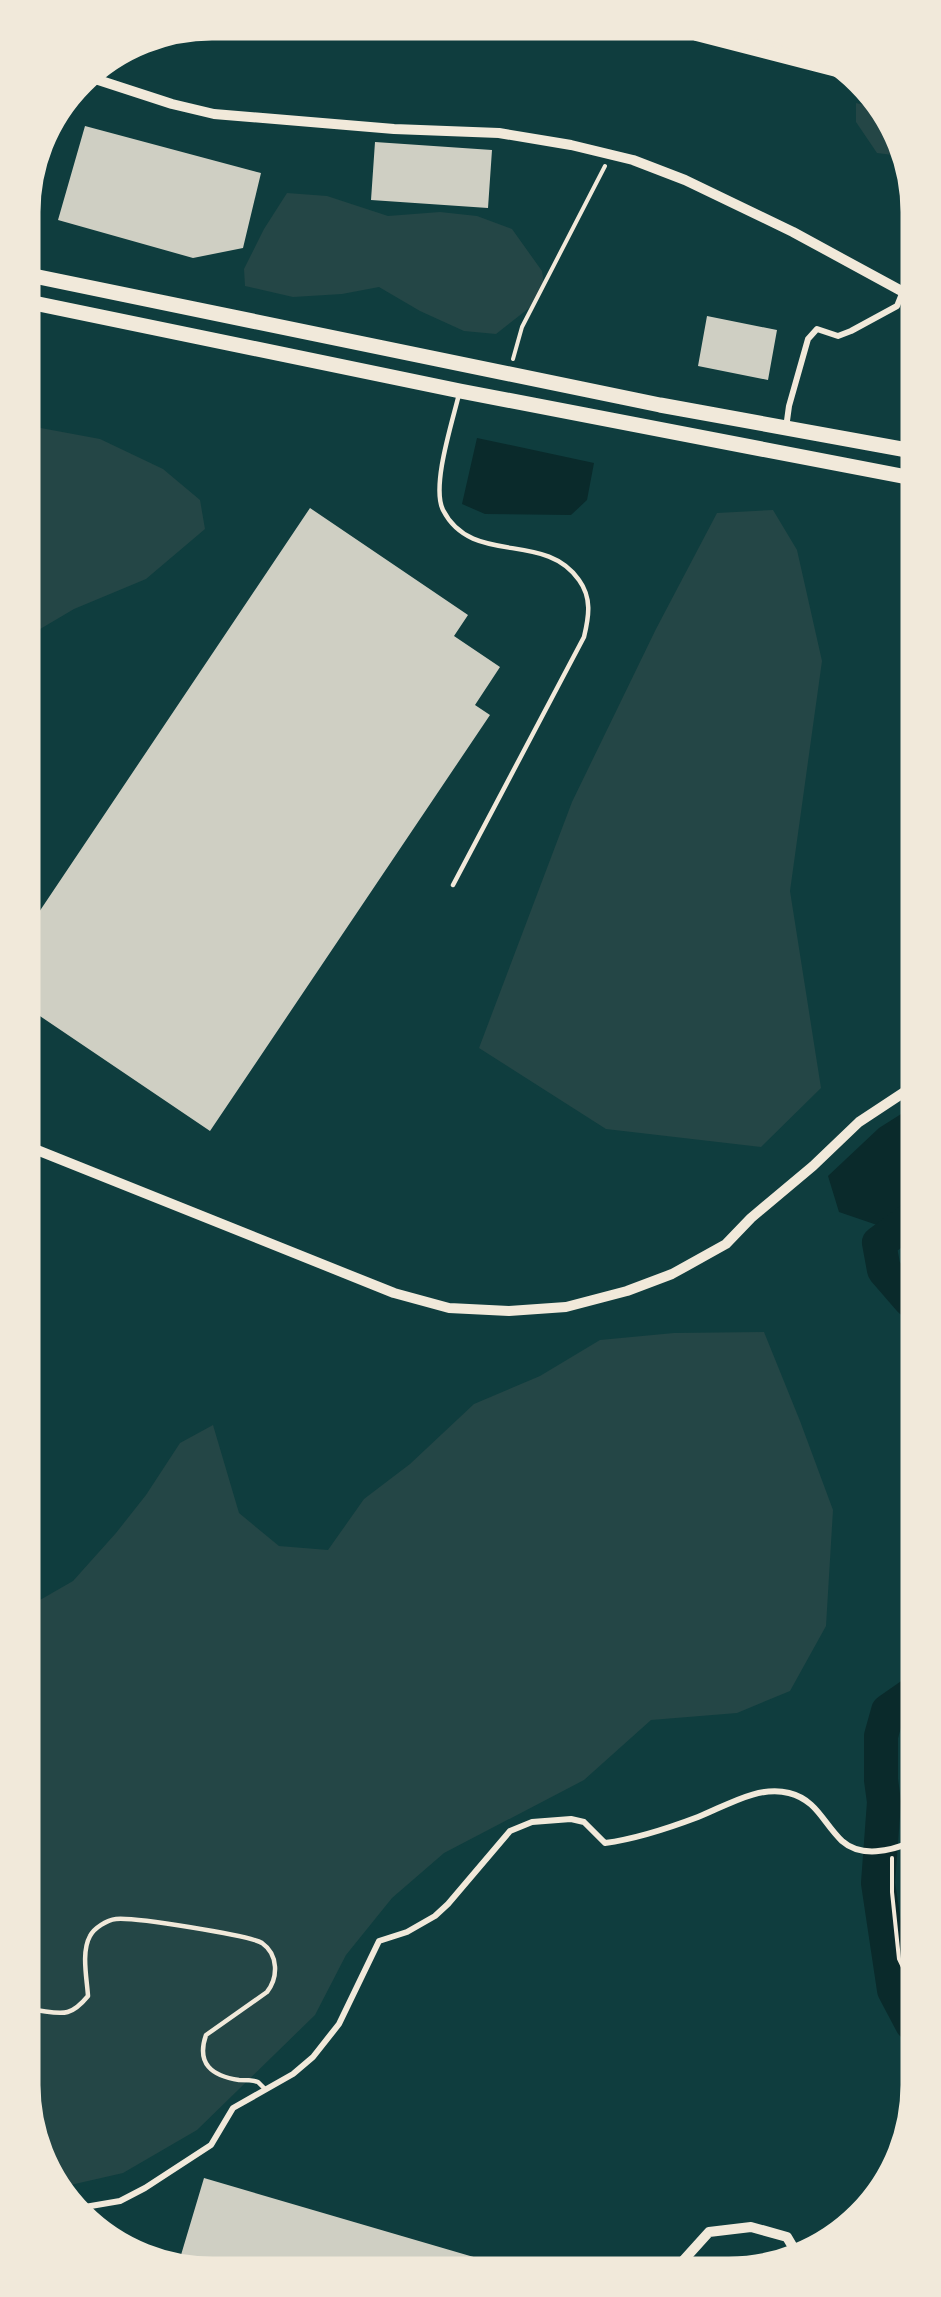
<svg xmlns="http://www.w3.org/2000/svg" width="941" height="2297" viewBox="0 0 941 2297" font-family="'PT Sans',sans-serif">
	<style>
		.green { fill: #244646 }
		.water { fill: #0a2a2b }
		.lines { fill: none; stroke-linecap: round; stroke-linejoin: round }
		.river { stroke: #0a2a2b; stroke-width: 34 }
		.building { fill: #cfcfc3 }
		.path { stroke: #f1e9da; stroke-width: 4 }
		.service { stroke: #f1e9da; stroke-width: 4.5 }
		.minor { stroke: #f1e9da; stroke-width: 6 }
		.tertiary { stroke: #f1e9da; stroke-width: 10 }
		.primary { stroke: #f1e9da; stroke-width: 15 }
		.motorway { stroke: #f1e9da; stroke-width: 18 }
		.rim { fill: none; stroke: #f1e9da; stroke-width: 3 }
	</style>
	<rect width="100%" height="100%" fill="#0f3d3e"/>
	<path class="green" d="M856,103L873,107L901,156L877,153L856,122Z
		M287,193L327,196L388,216L440,212L477,216L512,229L542,271L544,285L533,305L496,334L464,331L420,311L379,287L342,294L293,297L245,286L244,269L264,229Z
		M30,426L100,439L163,469L200,500L205,529L146,579L74,609L30,635Z
		M773,510L797,550L822,661L790,891L821,1088L761,1147L606,1129L479,1048L572,802L656,629L717,513Z
		M764,1332L800,1421L833,1510L826,1626L790,1691L737,1713L651,1720L584,1780L444,1853L392,1898L346,1955L315,2015L197,2130L123,2173L66,2186L35,2132L33,1604L73,1581L116,1533L146,1495L180,1443L213,1425L239,1513L279,1546L328,1550L364,1499L410,1464L474,1404L540,1376L600,1340L674,1333Z"/>
	<path class="water" d="M477,438L594,463L587,500L571,515L485,514L462,504Z
		M909,1109V1206L880,1226L839,1212L828,1176L879,1128Z"/>
	<g class="lines">
		<path class="river" d="M910,1220L879,1243L884,1270L910,1300
			M911,1695L888,1711L881,1736V1780L884,1802L878,1883L894,1990L912,2024"/>
	</g>
	<path class="building" d="M85,126L261,173L243,248L193,258L58,220Z
		M375,142L492,150L488,208L371,200Z
		M707,316L777,330L768,380L698,366Z
		M310,508L468,615L454,636L500,667L475,705L490,715L210,1131L31,1010V924Z
		M204,2178L477,2258L476,2264L178,2265Z"/>
	<g class="lines">
		<path class="path" d="M513,359L522,327L605,166
			M892,1858V1892L899,1959L912,1986"/>
		<path class="service" d="M453,885L584,637C589,616 592,598 579,580C545,530 472,567 443,510C431,486 453,420 459,394
			M34,1866L37,1880L34,1898
			M34,2010C61,2013 69,2019 88,1996C87,1979 81,1952 90,1936C94,1928 107,1920 116,1919C133,1917 249,1935 262,1943C279,1955 278,1978 267,1992L206,2035C196,2064 212,2076 239,2080C245,2080 253,2080 258,2082C259,2083 264,2088 265,2089"/>
		<path class="minor" d="M786,428L789,406L808,339L817,329L838,336L851,331L897,306L907,281
			M79,2208L120,2201L145,2188L211,2145L233,2108L293,2074L313,2057L339,2024L379,1941L407,1932L435,1916L448,1904L510,1831L532,1822L571,1819L584,1822L605,1843C636,1839 669,1828 698,1817C726,1806 758,1785 789,1793C817,1800 823,1823 842,1841C861,1858 891,1851 911,1842"/>
		<path class="tertiary" d="M89,77L172,104L214,114L394,129L499,133L571,145L633,160L685,180L793,232L907,294
			M32,1148L394,1293L449,1308L509,1311L566,1307L627,1291L672,1274L726,1244L751,1218L813,1166L859,1122L909,1089
			M681,2263L709,2232L751,2227L787,2237L797,2254"/>
		<path class="primary" d="M29,275L660,405L907,450
			M29,302L460,391L907,477"/>
		<path class="motorway" d="M697,32L841,69"/>
	</g>
	<path d="M0 0H941V2297H0ZM212 39H729A173 173 0 0 1 902 212V2085A173 173 0 0 1 729 2258H212A173 173 0 0 1 39 2085V212A173 173 0 0 1 212 39Z" fill="#f1e9da" fill-rule="evenodd"/>
	<path class="rim" d="M212 39H729A173 173 0 0 1 902 212V2085A173 173 0 0 1 729 2258H212A173 173 0 0 1 39 2085V212A173 173 0 0 1 212 39Z"/>
</svg>
